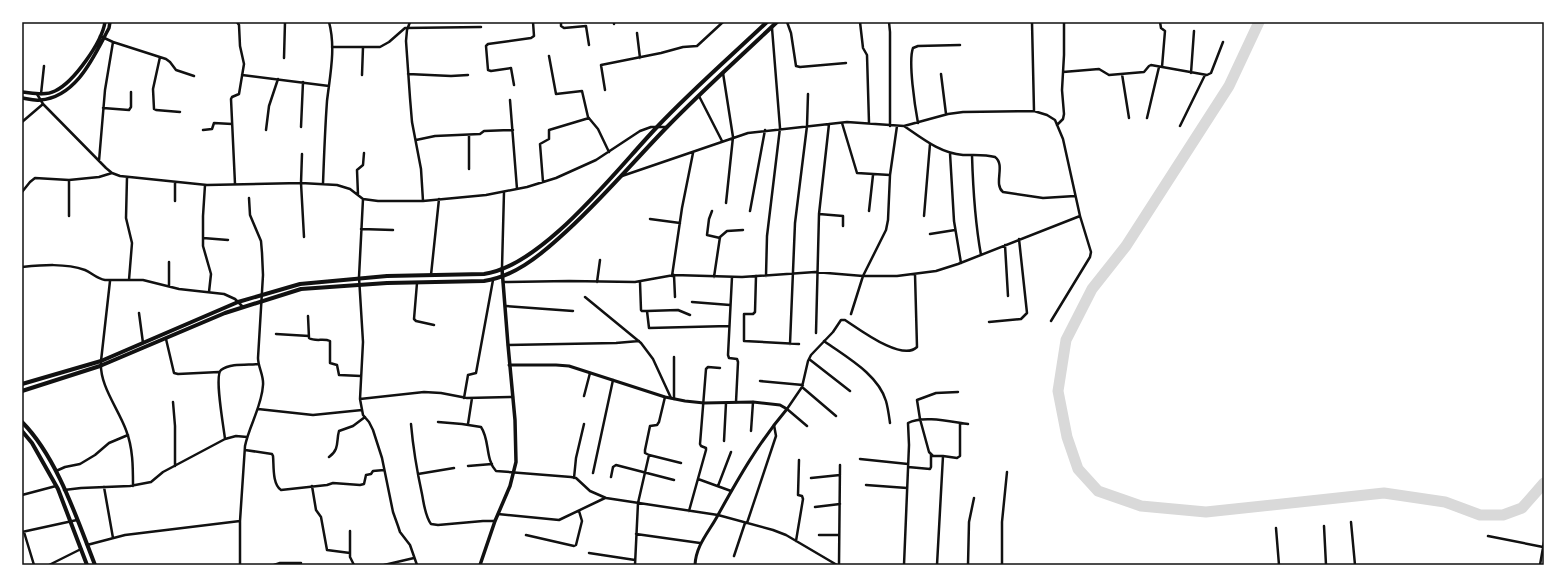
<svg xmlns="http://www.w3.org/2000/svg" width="1566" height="587" viewBox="0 0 1566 587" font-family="'Open Sans',sans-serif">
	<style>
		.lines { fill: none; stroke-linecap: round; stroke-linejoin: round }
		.river { stroke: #d9d9d9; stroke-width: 11 }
		.minor { stroke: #111; stroke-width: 2.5 }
		.tertiary { stroke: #111; stroke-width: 3 }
		.secondary { stroke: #111; stroke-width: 3.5 }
		.primary { stroke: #111; stroke-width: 4 }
		.neatline { fill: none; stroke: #111; stroke-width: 1.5 }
	</style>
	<rect width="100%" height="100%" fill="#fff"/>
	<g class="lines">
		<path class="river" d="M1259,22L1229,86L1126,246L1092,289L1066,340L1058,391L1067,437L1078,469L1098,491L1141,506L1206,512L1384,493L1445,502L1480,515H1503L1522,508L1544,483"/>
		<path class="minor" d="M410,22L407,30L406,41L410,98L412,122L421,169L423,201
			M561,22V26L564,28L586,26L589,45
			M787,22L791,33L796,66L800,67L846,63
			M860,22L863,48L867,55L869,123
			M889,22L890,32V126
			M1032,22L1034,111
			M1160,22L1161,28L1165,31L1162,67
			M614,24V22
			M637,33L640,58
			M113,42L166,59L170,62L176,70L194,76
			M332,47H380L389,42L405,28L481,27
			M549,56L556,94L582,91L588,117L598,129L609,152
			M160,57L153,89L154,109L156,110L180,112
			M284,58L285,22
			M1063,72L1099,69L1109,75L1144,72L1149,66L1151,65L1207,75L1211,73L1223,42
			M723,73L733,137L726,203
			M1191,73L1194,31
			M408,74L451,76L468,75
			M941,74L946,114
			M1122,74L1129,118
			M242,75L329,86
			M362,75L363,47
			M514,85L511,68L491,71L488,70L486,46L488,44L531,38L534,36L533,22
			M605,90L601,65L661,53L683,47L697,46L723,22
			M37,94L43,104L106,168L112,173L120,176L207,185L301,183L337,185L350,189L363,199L359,277L363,342L360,399L363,415L369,422L373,430L382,458L393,512L398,526L400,532L410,545L417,565
			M41,94L44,66
			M699,96L722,141
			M510,100L517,189
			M103,108L129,110L131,107V92
			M1147,118L1159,67
			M22,122L43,104
			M842,123L857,173L890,175
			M918,123C915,107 908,61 913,48L918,46L960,45
			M1057,125L1063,119L1064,114L1062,90L1064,55V22
			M904,126C923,139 940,153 963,155C974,155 985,154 995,157C1006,165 993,184 1003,192L1043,198L1075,196
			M1180,126L1205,75
			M301,127L303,82
			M203,130L212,129L214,123L232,124
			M266,130L269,106L278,79
			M469,135V169
			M416,140L435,136L480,134L484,131L513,130
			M950,153L954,221L961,263
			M302,154L301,183L304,237
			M972,155C973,189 975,222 981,255
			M99,161L105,90L113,42L100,36
			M127,177L126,218L132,243L129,280
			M69,180V216
			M543,182L540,144L549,139V130L589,118
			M235,184L231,99L232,97L239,94L244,64L240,46L239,25L237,22
			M323,184C324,156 325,129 327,101C330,75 336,48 329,22
			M205,185L203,216V246L211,274L209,292
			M22,192L30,182L35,178L69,180L99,177L112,173
			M358,195L357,170L363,165L364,153
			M363,199L378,201H423L486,195L527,187L556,178L596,160L640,131L651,127H666
			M175,201V182
			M712,211L709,219L707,235L720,238
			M750,211L765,130
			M869,211L873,175
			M819,214L843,216V226
			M924,216L930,144
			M650,219L680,223
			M361,229L393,230
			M930,234L955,230
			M203,238L228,240
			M1005,245L1008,296
			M22,267C43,265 65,263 85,270C92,273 97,279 105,280H143L179,289L224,294L235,299L243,307
			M502,268L504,192
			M431,275L439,199
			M674,275L675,297
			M672,276L682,208L693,153
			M756,276L755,312L753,314H744V341L799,344
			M766,276L767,236L780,128L772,28
			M714,277L720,237L727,231L743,230
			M732,277L728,355L729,358L737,359L738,362L736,402
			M110,281L101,361C99,385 118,408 126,430C133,448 133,467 133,486
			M503,282L569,281L635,282L674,275L742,277L815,272L863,276H897L936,271L958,264L1080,216L1063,139L1055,120L1047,115L1034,111L963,112L948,114L904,126L847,122L748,133L622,176
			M597,282L600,260
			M640,282L641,310L642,311H647L649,328L729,326
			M417,283L414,319L416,321L434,325
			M169,286V262
			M585,297L641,343L653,359L671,398
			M692,302L730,305
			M505,306L573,311
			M647,311L678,310L690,315
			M139,313L143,343
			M851,314L863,276L886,230L888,220L890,175L897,126
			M308,316L309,338C315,342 324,338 330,341V363L337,365L339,375L361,376
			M1051,321L1090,257L1091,252L1080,216
			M989,322L1021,319L1027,313L1019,239
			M816,333L819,214L829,124
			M276,334L309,336
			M166,339L174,373L178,374L219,372
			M824,341C846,357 878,374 886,401C888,408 889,416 890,423
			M790,344L795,223L807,126L808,94
			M508,345L616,343L639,341
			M674,357V399
			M809,359L850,391
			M760,381L803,385
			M802,387L836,416
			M584,396L590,373
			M464,398L468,375L476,373L493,280
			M360,399L424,392L441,393L467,398L513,397
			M173,402L175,426V466
			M258,409L313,415L362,410
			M438,422L462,424L481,427C490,440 485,459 496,471L571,477L576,478L590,491L606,498L718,515L773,530L786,535L837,565
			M411,424C413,447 417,471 422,494C424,504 425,516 431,524L438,525L483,521H495
			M468,424L472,398
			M807,426L787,409L802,387L808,361L811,355L833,332L841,320H845C859,329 902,362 917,347L915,274
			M751,431L753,402
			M225,439C224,429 214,375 221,370C231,363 247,365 258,364
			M724,441L726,403
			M245,450L272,454L273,456C274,465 272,484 281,490L327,485L333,483L360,485L364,484L366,475L371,474L373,471L384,470
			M649,455L681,463
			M943,456L957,458L960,456V423
			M329,457C340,449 336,441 339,431L353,426L365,417
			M860,459L908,464
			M468,466L492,464
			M908,467L930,469L931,467V455
			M56,471L65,467L80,464L95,455L109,443L128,435
			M593,473L613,380
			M418,474L454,468
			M611,477L613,467L616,465L674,480
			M574,478L576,458L584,424
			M811,478L840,475
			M698,479L731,491
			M866,485L907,488
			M312,486L316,510L321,517L327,550L350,553
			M718,486L731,452
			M104,487L113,538
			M64,490L81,488L130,486L151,482L163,472L225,439L236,436L247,437
			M22,495L56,486
			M815,507L840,504
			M689,511L706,450V448L701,446L700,444L706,369L708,367L720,368
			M498,514L559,520L605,498
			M1351,522L1355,565
			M747,523L776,436L774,425
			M1324,526L1326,565
			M1276,528L1279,565
			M350,531V557L354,565
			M22,532L77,520
			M24,532L34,565
			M636,534L700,543
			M526,535L574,546L576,545L582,521L579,511
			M819,535H839
			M1488,536L1543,547
			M796,541L803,499L802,496L798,495L799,460
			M87,545L125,535L240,521
			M589,553L635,560
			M734,556L745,523
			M49,565L81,549
			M240,565V521L245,446C249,426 262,406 263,385C264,376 258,367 258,358L263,275L262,253L261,241L250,215L249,198
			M274,565L280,563H301
			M384,565L414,558
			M635,565L638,503L649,455L645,453V450L650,426L657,425L659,422L665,397
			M839,565L840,465
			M904,565L909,445L908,423C923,415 952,422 968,424
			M937,565L943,456H933L929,452L920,419L917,400L936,393L958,392
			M968,565L969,522L974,498
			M1002,565V522L1007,472
			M1540,565L1544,542"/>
		<path class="tertiary" d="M509,365H556L569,366L665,397L685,401L704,403L753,402L780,405L787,409C759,442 739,477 718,515C709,532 696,545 695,565"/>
		<path class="secondary" d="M22,92C33,93 45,96 55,91C74,82 102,42 105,22
			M22,98C28,99 35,101 40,100C77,97 94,56 109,28L110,22
			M480,565L495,521L510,486L516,462L515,420L508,345L502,269"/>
		<path class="primary" d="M22,384L101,361L238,302L300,284L387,276L484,274C543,266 616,170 657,127C692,90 730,57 767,22
			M22,391L100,366L225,313L301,289L387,283L484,281C513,277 538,257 559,238C598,204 631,164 667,127C702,91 740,57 777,22
			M22,422C57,457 77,519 95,565
			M22,431L32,443L58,489L87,565"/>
	</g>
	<rect width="1566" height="587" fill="none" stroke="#ffffff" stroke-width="46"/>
	<rect x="23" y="23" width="1520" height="541" class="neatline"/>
</svg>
